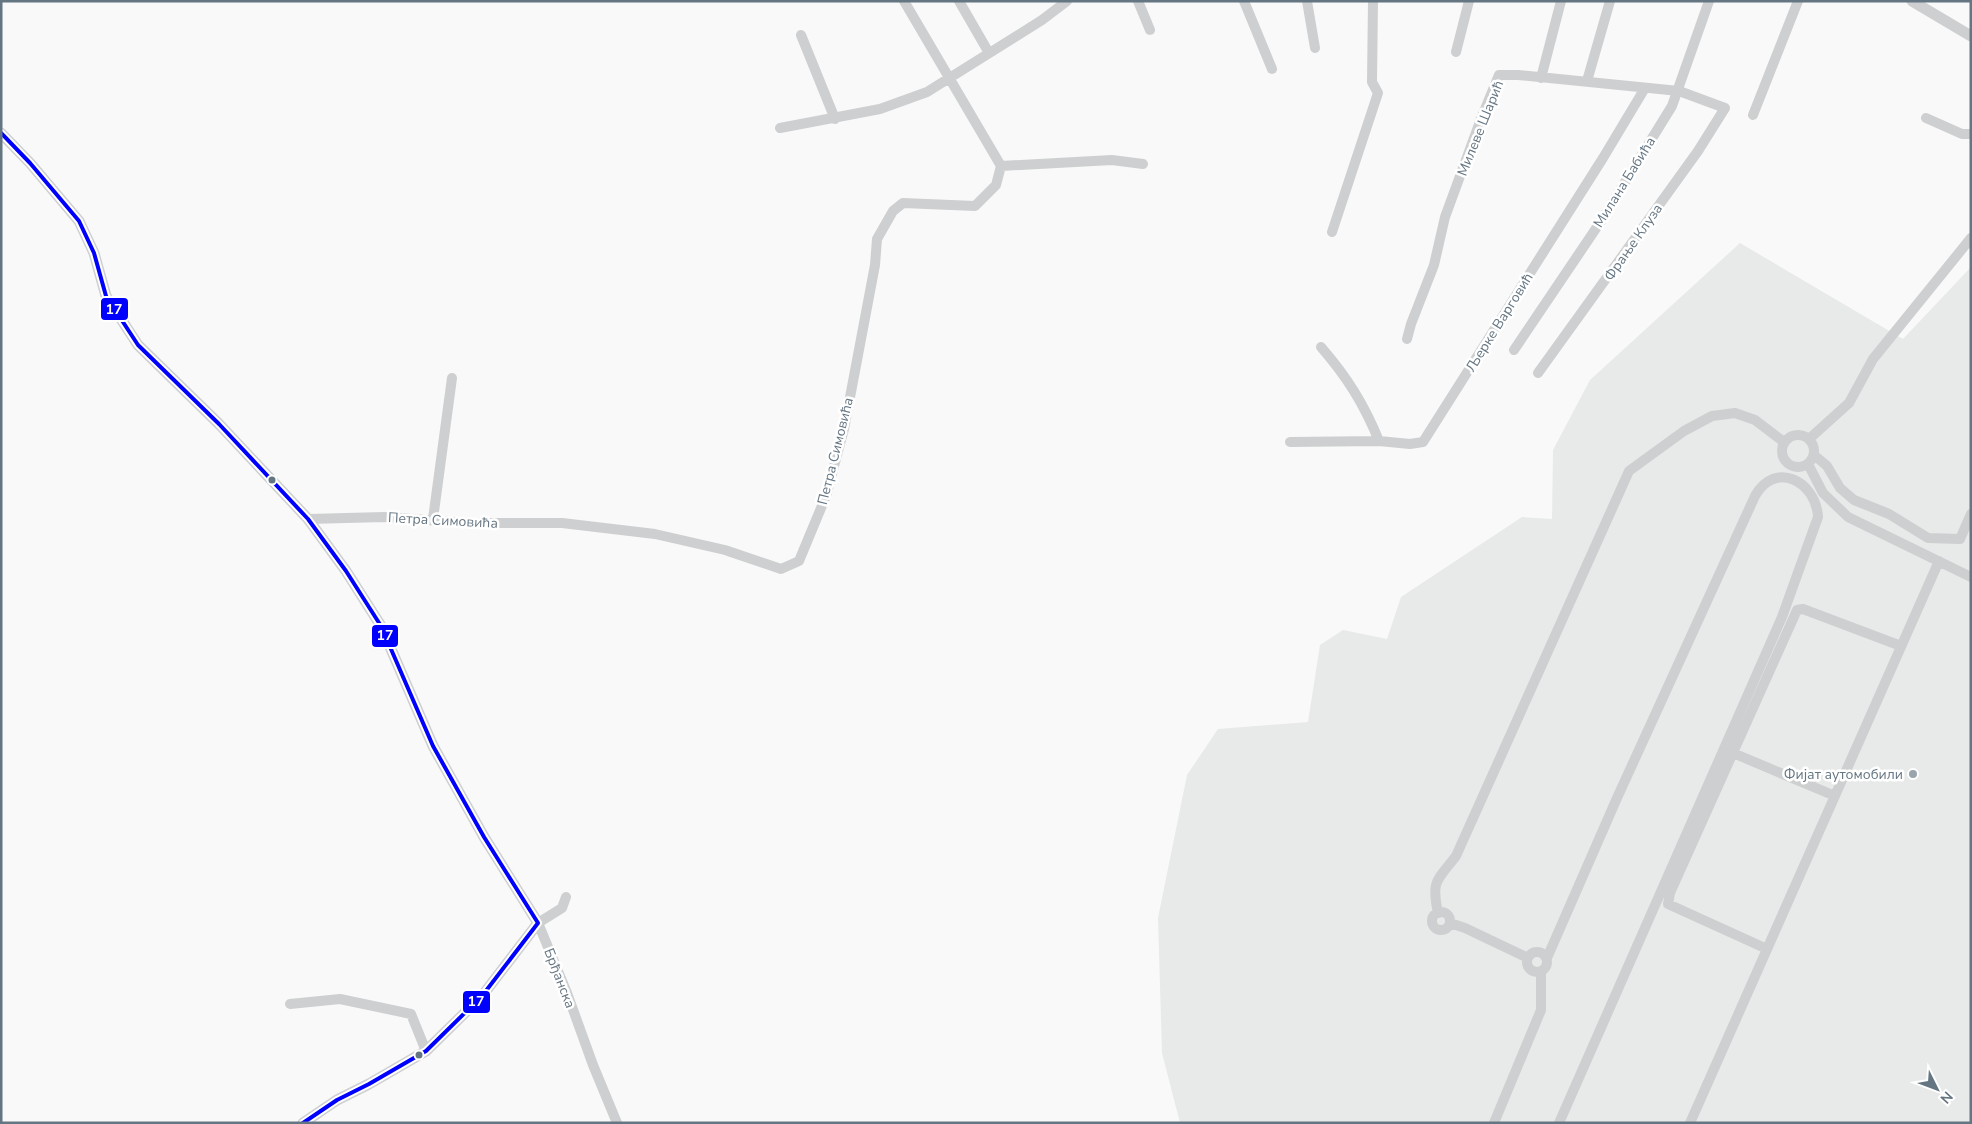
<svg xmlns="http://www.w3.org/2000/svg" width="1972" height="1124" viewBox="0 0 1972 1124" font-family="'Nunito Sans',sans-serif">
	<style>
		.built { fill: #e8e9e9 }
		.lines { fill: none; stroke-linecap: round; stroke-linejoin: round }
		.minor { stroke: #cecfd0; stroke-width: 10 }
		.tertiary { stroke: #cecfd0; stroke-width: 11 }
		.bus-1-casing { stroke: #fff; stroke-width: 8 }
		.bus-1 { stroke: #00f; stroke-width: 4 }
		.bus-dot { fill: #657683; stroke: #fff; stroke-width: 2 }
		.poi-dot { fill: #99a4ac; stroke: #fff; stroke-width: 2 }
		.labels { text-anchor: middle; stroke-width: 5; stroke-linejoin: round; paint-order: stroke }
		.street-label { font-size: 14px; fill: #657683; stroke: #fff }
		.poi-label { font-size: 14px; fill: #657683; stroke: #fff; text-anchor: end }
		.line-badge { stroke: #fff; stroke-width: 2 }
		.badge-label { font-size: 14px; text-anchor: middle; font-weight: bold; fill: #fff }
	</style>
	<rect width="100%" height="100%" fill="#f9f9f9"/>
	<path class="built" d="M1740,243L1903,339L1971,267V1123H1180L1162,1053L1158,918L1187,775L1218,729L1308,722L1320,645L1343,630L1387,639L1401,597L1522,517L1552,519L1553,450L1590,380Z"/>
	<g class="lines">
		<path class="minor" d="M904,1L1001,166
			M959,1L989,53
			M1138,1L1150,30
			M1244,1L1272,69
			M1307,1L1315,48
			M801,35L835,119
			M1456,52L1469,1
			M1541,78L1561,1
			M1587,81L1610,1
			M1753,115L1798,1
			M1926,118L1962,134H1971
			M780,128L880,109L927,92L1042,20L1067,1
			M1332,232L1378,93L1372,82L1373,1
			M1407,339L1411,324L1434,265L1445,217L1481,119L1499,75H1518L1679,91L1725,108L1698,151L1538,373
			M1321,347C1347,377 1364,404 1379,441
			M1514,350L1601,221L1672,106L1709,1
			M1782 451a16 16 0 1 1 32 0a16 16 0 1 1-32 0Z
			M1809,439L1849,403L1873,359L1971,238
			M1290,442L1379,441L1410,444L1423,442L1603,158L1645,88
			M1814,455L1827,466L1840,488L1854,500L1889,514L1928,538L1960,539L1971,514
			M1808,464L1823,493L1848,517L1971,577
			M308,519L384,517L469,523H562L655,534L725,550L781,569L799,561L826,496L844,429L875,265L877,239L893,211L903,203L975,206L996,185L1001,166L1112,160L1143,164
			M433,519L452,378
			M1733,753L1835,796
			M566,897L562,908L538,923L567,993L593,1065L617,1123
			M1432 921a9 9 0 1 1 18 0a9 9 0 1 1-18 0Z
			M1438,913C1431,880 1437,881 1456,856L1629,471L1684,431L1712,416L1735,413L1755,420L1784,442
			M1450,923L1465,928L1528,958
			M1767,949L1668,904L1670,893L1797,610L1803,609L1901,646
			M1527 962a10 10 0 1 1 20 0a10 10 0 1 1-20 0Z
			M1547,958L1617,798L1755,496C1775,460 1816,481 1818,517L1782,617L1559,1123
			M290,1004L340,999L411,1014L426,1051
			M1494,1123L1541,1010V972
			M1690,1123L1939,561"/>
		<path class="tertiary" d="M1912,1L1971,36
			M1,133L30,163L79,221L94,253L106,296L138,345L219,424L308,519L346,571L381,626L433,746L484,837L538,923L482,996L426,1051L369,1084L337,1100L303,1123"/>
		<g class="bus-1-casing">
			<path id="bus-1" d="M1,133L30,163L79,221L94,253L106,296L138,345L219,424L308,519L346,571L381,626L433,746L484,837L538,923L482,996L426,1051L369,1084L337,1100L303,1123"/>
		</g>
		<use href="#bus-1" class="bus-1"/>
	</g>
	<g class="bus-dot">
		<circle cx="272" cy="480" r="4.5"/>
		<circle cx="419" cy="1055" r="4.5"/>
	</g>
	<circle class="poi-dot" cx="1913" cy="774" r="5"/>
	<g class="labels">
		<g class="street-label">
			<text transform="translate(1480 128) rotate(-68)" y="5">Милеве Шарић</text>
			<text transform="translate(1624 182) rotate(-58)" y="5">Милана Бабића</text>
			<text transform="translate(1633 242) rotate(-55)" y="5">Фрање Клуза</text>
			<text transform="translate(1499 322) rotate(-58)" y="5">Љерке Варговић</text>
			<text transform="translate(835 451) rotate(-76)" y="5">Петра Симовића</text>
			<text transform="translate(443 520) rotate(3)" y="5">Петра Симовића</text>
			<text transform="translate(560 978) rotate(69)" y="5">Брђанска</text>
		</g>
		<g class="poi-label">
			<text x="1903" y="779">Фијат аутомобили</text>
		</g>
	</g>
	<g class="line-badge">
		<rect x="100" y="297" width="29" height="24" rx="5" fill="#00f"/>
		<rect x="371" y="624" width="28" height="24" rx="5" fill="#00f"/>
		<rect x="462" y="990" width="29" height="24" rx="5" fill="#00f"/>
	</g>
	<g class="badge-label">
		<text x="114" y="314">17</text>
		<text x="385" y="640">17</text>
		<text x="476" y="1006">17</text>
	</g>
	<rect width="1972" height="1124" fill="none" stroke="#657683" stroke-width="5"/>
	<g transform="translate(1937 1089) rotate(132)" stroke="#ffffff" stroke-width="4" paint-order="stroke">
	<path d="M0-4L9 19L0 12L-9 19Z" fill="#657683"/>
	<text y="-8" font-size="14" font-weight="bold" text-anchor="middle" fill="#657683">N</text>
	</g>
</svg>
